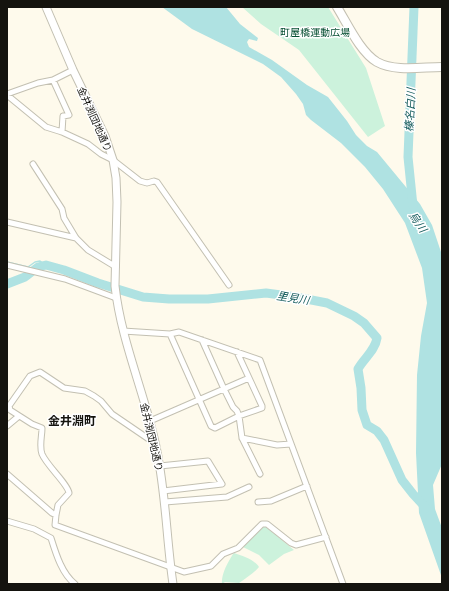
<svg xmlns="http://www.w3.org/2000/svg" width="449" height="591" viewBox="0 0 449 591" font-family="'Roboto Condensed','Noto Sans JP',sans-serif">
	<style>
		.green { fill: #ccf2dc }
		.water { fill: #afe2e2 }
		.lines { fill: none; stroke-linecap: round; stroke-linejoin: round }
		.stream { stroke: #afe2e2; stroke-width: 1.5 }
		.river { stroke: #afe2e2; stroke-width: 9 }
		.street-casing { stroke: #c3c0b2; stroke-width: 7 }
		.secondary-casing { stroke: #c3c0b2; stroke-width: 9 }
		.primary-casing { stroke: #c3c0b2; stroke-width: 10 }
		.street { stroke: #fff; stroke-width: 5 }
		.secondary { stroke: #fff; stroke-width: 7 }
		.primary { stroke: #fff; stroke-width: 8 }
		.labels { text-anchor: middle; stroke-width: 3; stroke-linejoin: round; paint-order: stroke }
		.park-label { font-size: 10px; fill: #044e31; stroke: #fff }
		.street-label { font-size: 10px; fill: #14130e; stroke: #fff }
		.water-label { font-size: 11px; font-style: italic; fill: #1b6061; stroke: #fff }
		.quarter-label { font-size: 12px; font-weight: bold; fill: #14130e; stroke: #fff }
	</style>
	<rect width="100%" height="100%" fill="#fefaec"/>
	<path class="green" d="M242,7H328L366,68L385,126L368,137L299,50L261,24Z
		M263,527H266L294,550L284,554L269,565L259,555L243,547Z
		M234,553C243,556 255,560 259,567C253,574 247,577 239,583L225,582L222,584C221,574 228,562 233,554Z"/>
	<path class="water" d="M162,7H226L240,24L258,38L257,41L249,39L247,42L249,47L272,60L307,85L328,97L347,121L356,135L367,146L377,152L420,204L432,225L442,255V464L433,485L435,509L442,528V578L419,513L416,453L417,375L421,336L427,303L422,268L405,223L383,189L365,167L341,143L311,120L306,115L303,104L296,94L281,77L263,64L192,29Z"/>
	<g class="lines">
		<path class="stream" d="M7,262L28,267L35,262L40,261L46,265"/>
		<path class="river" d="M413,206L408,157L414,7
			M7,284L25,277L38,267L46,265L64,270L98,283L143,297L169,299H208L266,293L296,297L327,303L354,316L364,323L377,338C375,351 364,358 358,369L361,388L362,410L367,425L377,431L384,440L402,480L413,494L426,508"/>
		<g class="street-casing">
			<path id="street" d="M53,80L69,115L63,116L62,132
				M7,94L38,83L53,80L73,70
				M7,95L46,127L62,132L88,144L101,154L113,160L140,181L147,183L154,181L157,182L229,285
				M33,164L62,209L64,218L76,238L88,250L116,267
				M7,222L76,238
				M7,265L65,279L116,298
				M123,331L170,334L179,332L260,360L343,584
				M170,334L211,426L215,428L239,416L262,408V406L237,352
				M202,340L224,389L233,407L237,411L239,416L242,438L260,474
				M150,421L249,378
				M7,426L19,416
				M242,438L277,445L291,444
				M156,444L112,414L101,401L94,396L85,391L64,388L40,372L30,376L9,406L10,410L32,424L42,428C42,436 39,446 42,454C47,466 68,484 69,493L58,505L56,515L55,525L184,572L211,566L223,554L238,548L262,524H267L291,543L296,545L326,537
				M160,466L208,461L222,484L163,491
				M7,474L52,513L56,515
				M165,502L227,497L249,487
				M258,502L271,501L307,486
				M7,521L34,529L51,538C56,554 62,574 75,584"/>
		</g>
		<g class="secondary-casing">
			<path id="secondary" d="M46,7L73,70L105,136L113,160L116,178L117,202L115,286C121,340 143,389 155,442C166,489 166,537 173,584"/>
		</g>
		<g class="primary-casing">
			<path id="primary" d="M337,7C347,23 360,52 377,62C395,72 422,67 442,67"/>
		</g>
		<use href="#street" class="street"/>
		<use href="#secondary" class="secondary"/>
		<use href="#primary" class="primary"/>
	</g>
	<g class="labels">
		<g class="park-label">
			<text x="315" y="36">町屋橋運動広場</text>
		</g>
		<g class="street-label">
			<text transform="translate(95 119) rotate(66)" y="4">金井渕団地通り</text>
			<text transform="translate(152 437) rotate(77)" y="4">金井渕団地通り</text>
		</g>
		<g class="water-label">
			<text transform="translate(410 110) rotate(-87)" y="4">榛名白川</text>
			<text transform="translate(418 222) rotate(56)" y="4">烏川</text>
			<text transform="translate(293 298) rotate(9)" y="4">里見川</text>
		</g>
		<g class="quarter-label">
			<text x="72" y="425">金井淵町</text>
		</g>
	</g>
	<rect width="449" height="591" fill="none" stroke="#14130e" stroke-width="16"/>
</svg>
